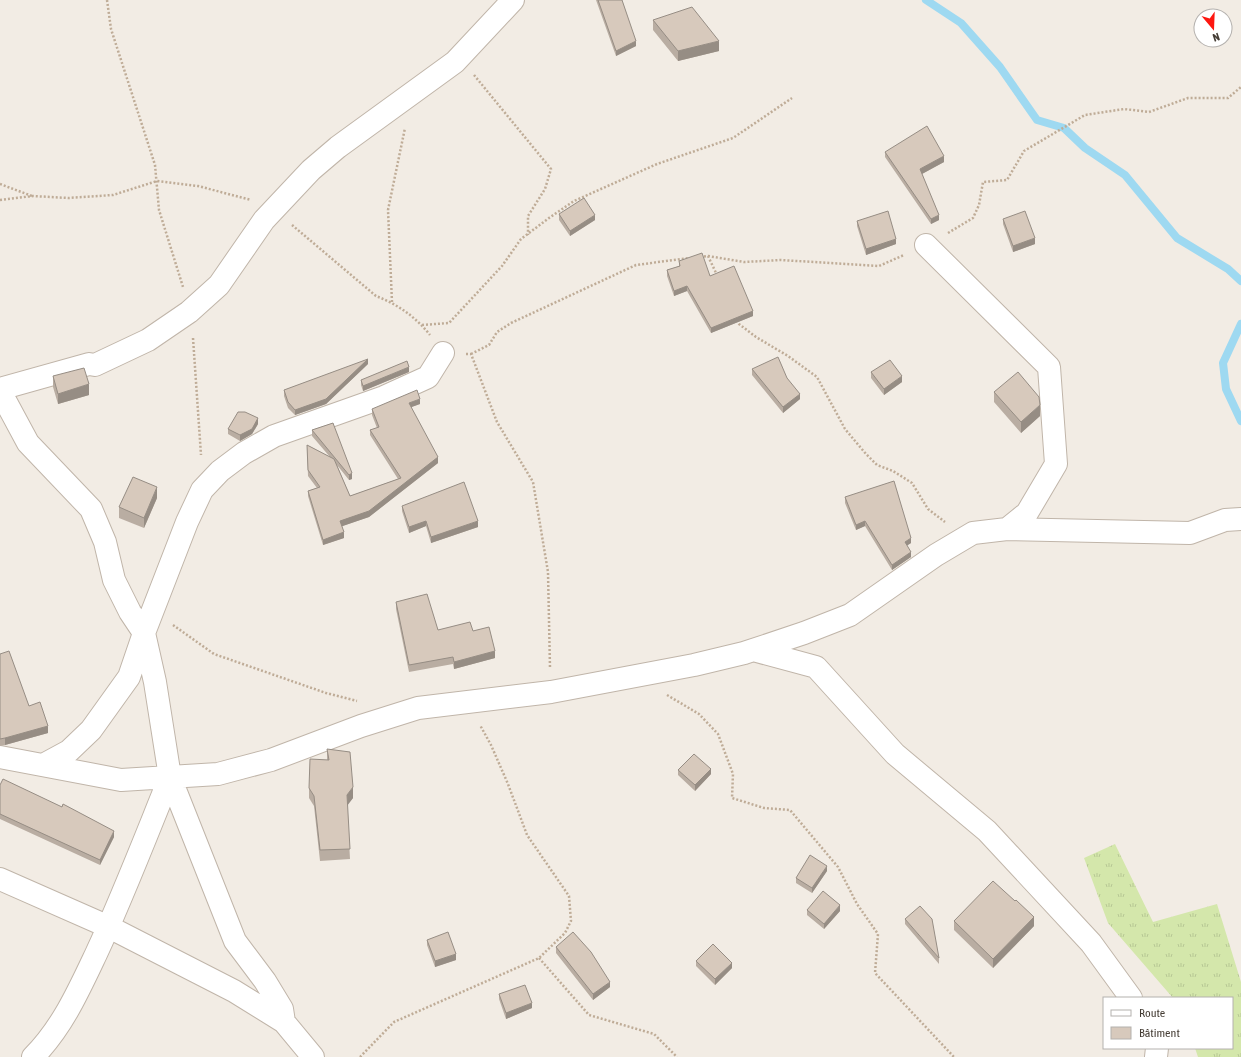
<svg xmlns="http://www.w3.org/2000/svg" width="1241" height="1057" viewBox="0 0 1241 1057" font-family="'Asap Condensed',sans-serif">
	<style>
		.grass { fill: url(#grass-tufts) }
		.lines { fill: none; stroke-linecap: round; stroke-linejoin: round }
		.stream { stroke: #9ed9f1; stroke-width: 8 }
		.street-casing { stroke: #c0b5a9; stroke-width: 24 }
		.path { stroke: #bfac97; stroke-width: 2.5; stroke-dasharray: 2 2; stroke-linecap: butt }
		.street { stroke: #fff; stroke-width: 22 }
		.wall { fill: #b9ada2 }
		.shaded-wall { fill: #968d84 }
		.building { fill: #d7c9bc; stroke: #968d84 }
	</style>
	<defs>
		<pattern id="grass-tufts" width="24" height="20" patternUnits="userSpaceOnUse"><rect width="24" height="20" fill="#d4e7ab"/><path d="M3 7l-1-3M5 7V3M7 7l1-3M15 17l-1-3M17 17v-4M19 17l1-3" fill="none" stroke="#b7c794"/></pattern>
	</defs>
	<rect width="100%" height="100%" fill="#f2ece4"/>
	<path class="grass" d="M1115,844L1153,922L1217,904L1241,982V1057H1198L1195,1048H1232V998H1173L1108,923L1084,858Z"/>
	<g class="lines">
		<path class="stream" d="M926,0L961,23L1000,67L1037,120L1064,128L1085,148L1125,175L1177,238L1228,269L1241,281
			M1241,324L1223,363L1226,389L1241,421"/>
		<g class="street-casing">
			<path id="street" d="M926,245L1049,367L1056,464L1027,513L1007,529
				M0,389L89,364L95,365L148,340L189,312L219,285L264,220L311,170L338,147L455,62L513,0
				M0,391L28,443L91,509L105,542L114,580L130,612L144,633L155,682L170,777L235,941L265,981L282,1009L284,1022
				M753,650L816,667L895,754L987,831L1091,943L1131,998
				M0,757L121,780L218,774L271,760L361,726L418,708L551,692L694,665L744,653L804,633L850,615L936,555L973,533L1007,529L1190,533L1225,520L1241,519
				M45,764L69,751L91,730L129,677L144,633L187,522L202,490L220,471L244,453L274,436L384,397L428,377L443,353
				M0,879L109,927L234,991L284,1022L313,1057
				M33,1057C62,1028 79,990 96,954C123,896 146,836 170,777
				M1156,1057L1157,1048"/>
		</g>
		<path class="path" d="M107,0L111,29L155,165L159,210L183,287
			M474,75L551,169L545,189L528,216V235
			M0,184L32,196
			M0,200L33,196L68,198L113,195L157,181L198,186L251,200
			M292,225L376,296C397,304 416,317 430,335
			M948,233L973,218L979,205L983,182L1007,180L1024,151L1085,115L1124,109L1149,112L1188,98H1228L1241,87
			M708,256L717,275
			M700,257L708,256L744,262L781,260L879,266L904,255
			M392,302L388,210L405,128
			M737,320L739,324L756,337L788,356L817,377L845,429L866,454L877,465L893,471L912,483L928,509L945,522
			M422,325L449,323L502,266L521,239L549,218L574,201L657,164L733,138L792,98
			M193,338L201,455
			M466,354H471L497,422L533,482L548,572L550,668
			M471,354L489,345L497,332L511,323L636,265L689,258
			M173,625L214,654L326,693L357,701
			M667,695L699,714L718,734L733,774L732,798L764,808L790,810L838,867L857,904L878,934L875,973L954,1057
			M539,958L589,1015L654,1034L677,1057
			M360,1057L394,1022L539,958L565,933L571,921L569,896L527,835L508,784L491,745L480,725"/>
		<use href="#street" class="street"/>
	</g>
	<path class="wall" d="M596,0H622L636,46L616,56Z
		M653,20L719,51L678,61L653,30Z
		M885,152L944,162L922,174L939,220L931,224L885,157Z
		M559,214L595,220L570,236L559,220Z
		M1003,219L1035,244L1013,252L1003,224Z
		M857,221L896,244L866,255L857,226Z
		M679,261L710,276L753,316L711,333L687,291L674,296L667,276V270L679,266Z
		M368,364L326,404L295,415L288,408L284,396V390Z
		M752,369L787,378L800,399L783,413L752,375Z
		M409,372L363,391L361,385V380Z
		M871,372L902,382L884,395L871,378Z
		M53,376L89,395L58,404L53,387Z
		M994,392L1040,416L1021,433L994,402Z
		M420,404L411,407L438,463L369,517L342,526L344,538L323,545L308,496V491L317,488L308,476L307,445L330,457L312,436V430L333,423L352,479L349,480L337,465L350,496L398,479L370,435V430L377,428L372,415V409Z
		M258,424L252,434L240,441L228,434V429Z
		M845,497L911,543L907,545L911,557L892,570L865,526L856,530L845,503Z
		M157,498L144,528L119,518V507Z
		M402,506L478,527L431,543L426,526L409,533L402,511Z
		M396,602L438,630L473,631L495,658L454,669L453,664L409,672L396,609Z
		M0,654L29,706L48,733L5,745L0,746Z
		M327,749L353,798L347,805L350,859L320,861L314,806L309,798V788L327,760Z
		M678,770L711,774L695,791L678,775Z
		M0,785L114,837L100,865L0,819Z
		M827,871L812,893L796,883V878Z
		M807,910L840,911L824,929L807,915Z
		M905,919L939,958V964L905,924Z
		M954,921L1034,926L993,968L954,930Z
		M427,940L456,960L435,967L427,945Z
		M556,947L610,987L593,1000L556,953Z
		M696,961L732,968L715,985L696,966Z
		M499,994L532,1008L506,1019L499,999Z"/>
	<path class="shaded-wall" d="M636,41V46L616,56V51Z
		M719,41V51L678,61V51Z
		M944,156V162L920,175V169Z
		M595,215V220L570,236V231Z
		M939,215V220L931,224V219Z
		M1035,238V244L1013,252V246Z
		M896,239V244L866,255V249Z
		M687,286V291L674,296V291Z
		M753,311V316L711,333V328Z
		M368,359V364L326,404L295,415V410Z
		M409,367V372L363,391V386Z
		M902,376V382L884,395V389Z
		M89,384V395L58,404V394Z
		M800,394V399L783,413V407Z
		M420,399V404L409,408V403Z
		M1040,405V416L1021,433V422Z
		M258,418V424L252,434L240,441V435Z
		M438,457V463L369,517L340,527V521Z
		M352,473V479L349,480V475Z
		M157,487V498L144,528V518Z
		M426,521V526L409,533V527Z
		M478,521V527L431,543V537Z
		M865,521V526L856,530V525Z
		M344,532V538L323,545V540Z
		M911,538V543L905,547V542Z
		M911,552V557L892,570V565Z
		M495,651V658L454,669V662Z
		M48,726V733L5,745V738Z
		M711,769V774L695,791V785Z
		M353,787V798L347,806V795Z
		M114,831V837L100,865V860Z
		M827,866V871L812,893V888Z
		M840,905V911L824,929V924Z
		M1034,917V926L993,968V959Z
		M456,954V960L435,967V961Z
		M732,963V968L715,985V979Z
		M610,982V987L593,1000V994Z
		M532,1003V1008L506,1019V1013Z"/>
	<path class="building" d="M598,0H622L636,41L616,51Z
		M692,7L719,41L678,51L653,20Z
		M927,126L944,156L920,169L939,215L931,219L885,152Z
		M584,198L595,215L570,231L559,214Z
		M888,211L896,239L866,249L857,221Z
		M1025,211L1035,238L1013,246L1003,219Z
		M702,253L710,276L734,266L753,311L711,328L687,286L674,291L667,270L680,266L679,261Z
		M778,357L787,378L800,394L783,407L752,369Z
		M368,359L326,399L295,410L288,402L284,390Z
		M890,360L902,376L884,389L871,372Z
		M407,361L409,367L363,386L361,380Z
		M84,368L89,384L58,394L53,376Z
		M1018,372L1039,397L1040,405L1021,422L994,392Z
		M417,390L420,399L409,403L438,457L369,511L340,521L344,532L323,540L308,491L320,487L308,470L307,445L334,459L350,496L401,478L370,430L379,427L372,409Z
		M238,412H245L258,418L252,429L240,435L228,429Z
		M333,423L352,473L349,475L312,430Z
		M133,477L157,487L144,518L119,507Z
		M894,481L911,538L905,542L911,552L892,565L865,521L856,525L845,497Z
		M464,482L478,521L431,537L426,521L409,527L402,506Z
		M427,594L438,630L470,622L473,631L489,627L495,651L454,662L453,657L409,665L396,602Z
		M9,651L29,706L40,702L48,726L5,738L0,739V654Z
		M327,749L350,752L353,787L347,795L350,849L320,850L314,796L309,788L310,759L329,760Z
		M694,754L711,769L695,785L678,770Z
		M3,779L62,807L63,804L114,831L100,860L0,814V785Z
		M810,855L827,866L812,888L796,878Z
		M993,881L1015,901L1016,900L1034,917L993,959L954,921Z
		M823,891L840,905L824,924L807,910Z
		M920,906L932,919L939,958L905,919Z
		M448,932L456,954L435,961L427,940Z
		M573,932L591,952L610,982L593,994L556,947Z
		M713,944L732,963L715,979L696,961Z
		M525,985L532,1003L506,1013L499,994Z"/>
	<rect x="1103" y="997" width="130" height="52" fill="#ffffff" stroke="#b4b1ae"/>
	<rect x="1111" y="1010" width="20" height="6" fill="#ffffff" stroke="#b4b1ae"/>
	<text x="1139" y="1017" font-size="12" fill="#443c34">Route</text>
	<rect x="1111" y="1027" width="20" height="12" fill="#d7c9bc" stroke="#b4b1ae"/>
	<text x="1139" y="1037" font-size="12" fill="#443c34">Bâtiment</text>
	<g transform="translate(1213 28) rotate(161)"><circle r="19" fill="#ffffff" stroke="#b4b1ae"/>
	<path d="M0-3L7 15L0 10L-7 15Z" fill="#fd1710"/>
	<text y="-6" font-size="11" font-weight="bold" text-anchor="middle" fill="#443c34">N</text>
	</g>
</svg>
